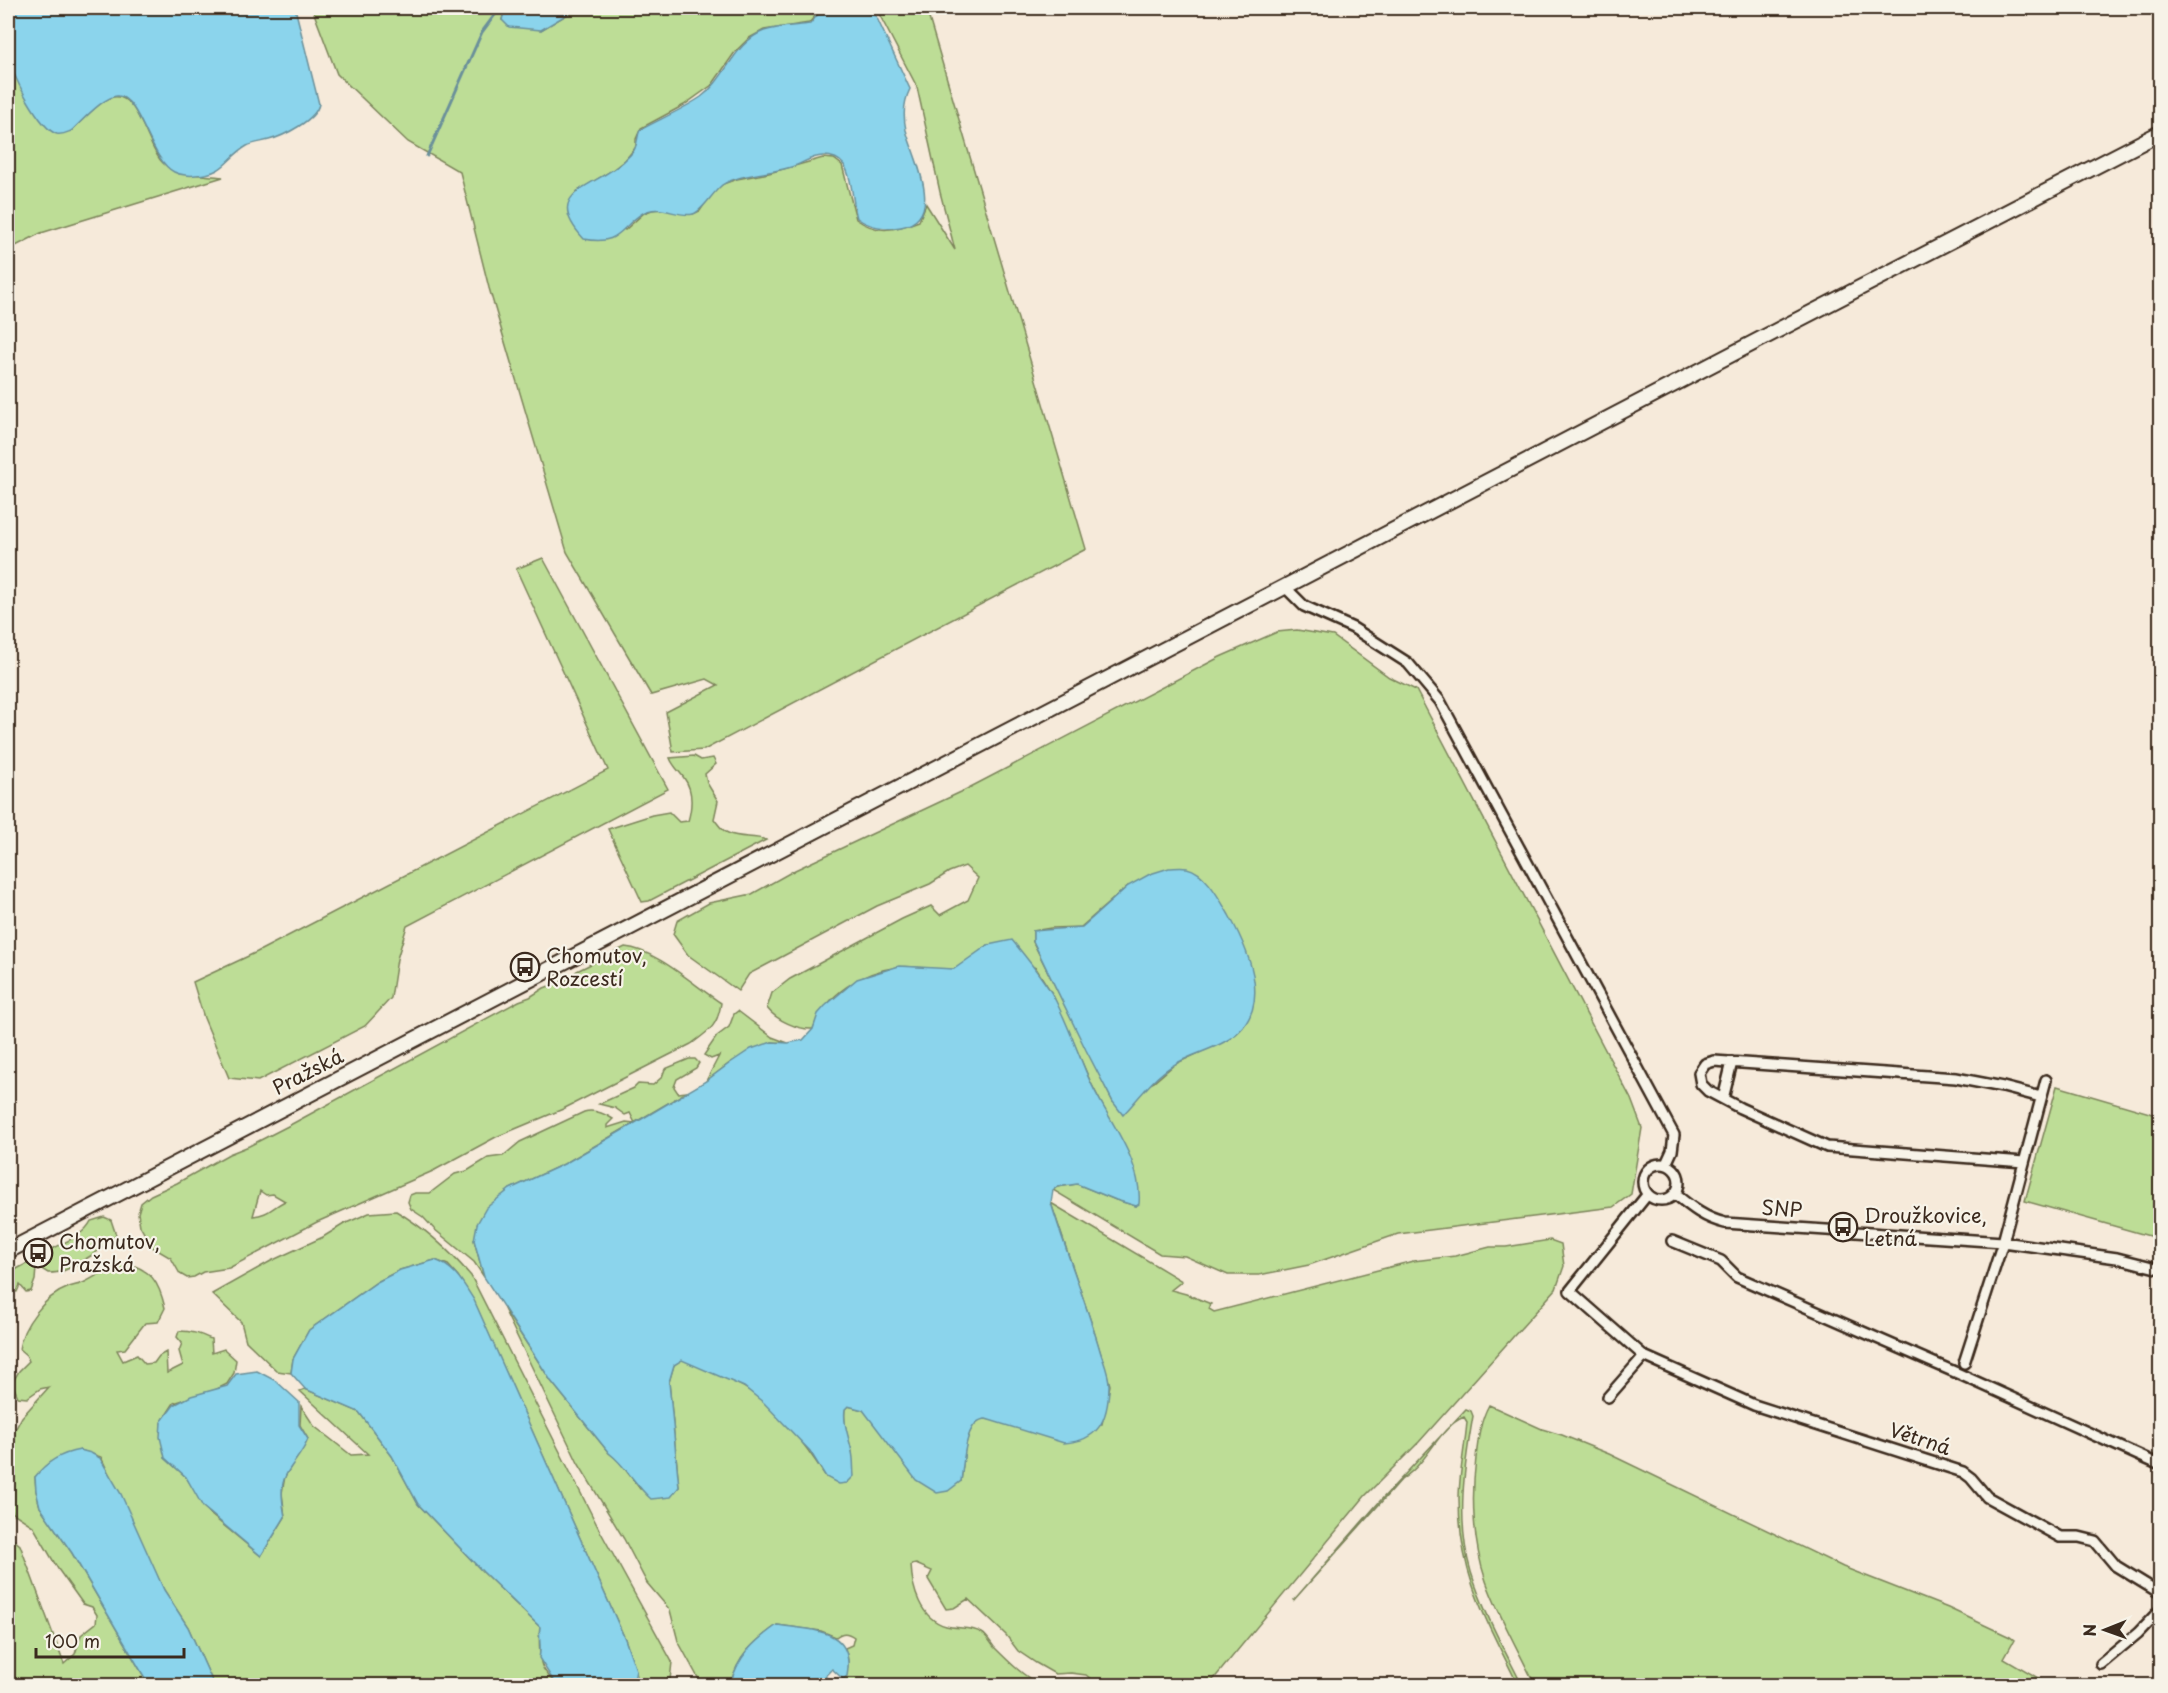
<svg xmlns="http://www.w3.org/2000/svg" width="2168" height="1693" viewBox="0 0 2168 1693" font-family="'Playpen Sans',sans-serif">
	<style>
		.green { fill: #bddd96; stroke: #7c845a; stroke-width: 1.5; fill-rule: evenodd }
		.water { fill: #8bd4ec; stroke: #6b909a; stroke-width: 1.5 }
		.lines { fill: none; stroke-linecap: round; stroke-linejoin: round }
		.stream { stroke: #6b909a; stroke-width: 3 }
		.minor-casing { stroke: #3b2a1e; stroke-width: 14 }
		.secondary-casing { stroke: #3b2a1e; stroke-width: 18 }
		.minor { stroke: #f7f3e8; stroke-width: 9 }
		.secondary { stroke: #f7f3e8; stroke-width: 14 }
		.labels { text-anchor: middle; stroke-width: 4.5; stroke-linejoin: round; paint-order: stroke }
		.poi-label { font-size: 20px; fill: #3b2a1e; stroke: #f7f3e8; text-anchor: start }
		.street-label { font-size: 20px; fill: #3b2a1e; stroke: #f7f3e8 }
	</style>
	<rect width="100%" height="100%" fill="#f6eada"/>
	<filter id="ink" filterUnits="userSpaceOnUse"><feTurbulence type="fractalNoise" baseFrequency=".0167" numOctaves="2"/><feDisplacementMap in="SourceGraphic" scale="12" xChannelSelector="R" yChannelSelector="G"/><feConvolveMatrix kernelMatrix="1 2 1 2 8 2 1 2 1" color-interpolation-filters="sRGB"/></filter>
	<g filter="url(#ink)">
		<path class="green" d="M312,8H505L502,20L541,30L578,8H822L809,23L764,30L749,38L735,52L712,85L684,105L641,128L636,139V147L625,160L611,171L576,192L625,230L644,213L652,210L661,209L693,214L700,211L710,196L723,184L737,179L769,173L823,158L834,159L842,165L856,219C878,235 895,230 919,221L926,204L955,250L940,192L917,87L876,8H926L1086,549L704,750L673,752L666,712L718,685L707,679L651,695L567,552L489,288L460,172L408,142L337,74Z
			M8,58L14,71L71,131C81,122 98,102 110,98C138,87 147,150 164,164C181,177 204,174 223,177L41,233L8,250Z
			M543,558L668,789L407,926L397,959L391,998L365,1026L258,1081L229,1078L204,1018L193,982L257,952L608,770L516,569Z
			M1297,630L1333,636L1389,677L1416,690L1631,1099L1642,1128L1631,1194L1613,1207L1398,1234L1309,1265L1259,1275H1228L1185,1256L1160,1254L1053,1190L1057,1187L1077,1184L1116,1200L1136,1206L1130,1159L1091,1083L1053,995L1036,968L988,945C980,951 963,966 954,969C939,972 914,964 898,967C861,972 826,994 813,1029C798,1030 776,1020 767,1008L772,993L790,979L902,919L931,906L940,915L968,900L978,878L965,866L949,872L930,884L877,906L770,963L749,974L738,991L688,955L673,934L677,921L709,903L752,894L795,870L961,792L1220,657L1277,632ZM1128,886L1227,1040L1175,1064L1154,1082L1113,1102L1033,942V931L1051,928L1081,927Z
			M694,756L701,760L713,758L716,764L705,774L707,783L718,801L714,819C718,824 722,831 728,833C740,839 754,835 766,840L649,901L642,902L608,829L652,815L669,812L679,822L688,821C692,807 693,790 684,778C679,771 673,766 670,758Z
			M625,947C655,949 695,986 721,1003C718,1026 709,1031 691,1044L563,1109L496,1137L433,1171L317,1222L229,1268L203,1272L194,1277L187,1278L180,1274L171,1258L152,1247L140,1226L138,1213L141,1203L151,1195L177,1183L229,1154L249,1146L290,1125L519,1001L530,997L544,988L568,979L577,971ZM260,1191L266,1195L273,1194L285,1201C271,1208 268,1215 253,1216Z
			M738,1011L772,1037L788,1043L772,1042L730,1063L706,1081L719,1056L711,1059L704,1055L717,1036L729,1027L734,1014Z
			M689,1059H695L699,1063L696,1068L677,1079L674,1087L678,1093L687,1092L564,1164L510,1189L474,1240L484,1277L474,1262L434,1229L423,1217L411,1209L408,1202L410,1195L415,1193H430L455,1174L467,1171L488,1158L503,1156L520,1142L584,1112C594,1109 605,1114 613,1119L607,1125V1128L626,1122L635,1123L630,1113L625,1115L615,1108L599,1104L634,1088L638,1084L653,1085L662,1077L665,1069Z
			M2057,1086L2160,1116V1239L2025,1201Z
			M1051,1203L1182,1281L1171,1290L1186,1294L1211,1304L1209,1309L1214,1312L1413,1261L1455,1256L1490,1247H1506L1550,1240L1561,1244L1564,1266L1556,1289L1419,1442L1365,1496L1208,1686L1098,1685L1086,1675L1071,1673L1055,1674L1036,1663L1018,1651L1006,1635L968,1599L954,1608L946,1609L928,1579L932,1571L916,1564L911,1565C912,1588 920,1619 946,1626C957,1629 971,1626 982,1633C987,1636 991,1643 994,1647C1008,1661 1024,1677 1041,1685H839C848,1668 851,1668 845,1648L852,1645L854,1637C847,1632 842,1632 836,1637L821,1631L777,1625C753,1642 738,1656 730,1685H702L678,1641L670,1610L647,1583L624,1539L578,1463L503,1307L551,1381L609,1453L619,1461L640,1489L679,1487L669,1382L674,1365L682,1359C702,1368 723,1376 742,1386C775,1404 806,1445 826,1477L852,1452C848,1438 843,1424 845,1409L848,1406L863,1410L961,1481C964,1461 963,1433 979,1419L1102,1424L1110,1385L1093,1328Z
			M396,1211C425,1228 449,1250 471,1276L599,1529L672,1662L670,1680L663,1685H640L625,1639L474,1301L458,1276L448,1265L435,1260L400,1270L377,1282L309,1330L293,1359L291,1373L277,1371L246,1341L241,1322L212,1294L271,1261L323,1237L344,1224L369,1213Z
			M104,1217L111,1220L116,1235C110,1246 75,1266 63,1271C58,1273 52,1273 48,1273L40,1268L35,1260L41,1255C56,1245 83,1238 91,1221Z
			M123,1263C151,1268 159,1282 165,1308L158,1322L145,1323L125,1349L117,1350L123,1361L137,1355L145,1364L154,1363L159,1356L166,1352L167,1373L183,1365L179,1351L182,1343L177,1337L179,1331C192,1331 200,1334 211,1339L212,1353L224,1349L236,1360L234,1373L227,1384L215,1390L174,1403L161,1423L165,1458L186,1477L210,1514L261,1556L285,1517L282,1493L285,1476L308,1439L300,1425L301,1406L314,1426L351,1455L368,1454L300,1391L305,1389L359,1412L392,1456L418,1504L483,1572L540,1627C539,1635 539,1659 542,1666C545,1673 552,1679 556,1685H214L188,1627L164,1590L101,1457L80,1450L35,1477L36,1491L40,1507L72,1553L149,1685H8V1535L20,1545L64,1664L75,1654L81,1635L96,1623L97,1615L92,1607L83,1604L58,1569L33,1526L13,1513L8,1504V1443L22,1417L49,1387L40,1389L27,1398L18,1397L12,1383L19,1371L29,1361L26,1355L19,1349C22,1326 45,1296 67,1288C73,1285 80,1285 85,1282C99,1275 108,1267 123,1263Z
			M26,1264H35L36,1268L35,1280L31,1291L26,1292L20,1285L17,1292L12,1291L9,1283L15,1279L13,1271Z
			M1489,1405L1542,1429L1562,1435L1609,1454L1843,1567L1948,1608L2010,1637L2014,1640L2004,1658L2050,1685H1535C1520,1653 1498,1615 1486,1581C1473,1543 1471,1498 1476,1458C1478,1440 1480,1421 1489,1405Z
			M1466,1409L1471,1411L1473,1416C1464,1467 1456,1521 1471,1572C1483,1611 1504,1649 1522,1685H1518C1486,1619 1459,1576 1459,1499C1459,1473 1465,1448 1467,1422L1464,1417C1444,1425 1433,1449 1419,1464C1414,1470 1408,1475 1401,1480L1293,1601L1380,1501Z"/>
		<path class="water" d="M8,8H295L319,104C316,120 284,136 269,140C262,142 253,143 247,146C226,158 226,174 196,175C190,176 180,175 174,172C150,160 140,97 118,96C105,95 81,122 71,131C66,133 62,135 57,134C41,130 9,71 8,55C6,40 7,23 8,8Z
			M505,8H578L541,30L509,27L502,20Z
			M823,8H853L876,16L910,89C904,101 903,116 906,130C913,157 947,218 901,227C886,230 869,227 857,218C852,202 853,179 844,165C839,158 830,156 823,156C813,156 806,161 797,165C775,174 739,173 722,185C713,192 702,212 693,214C677,218 660,203 643,213C619,228 620,246 584,239C540,192 594,188 623,162C627,158 634,152 635,148C638,142 637,136 640,130C660,119 682,110 701,97C726,79 734,42 764,31C778,26 795,26 810,24Z
			M1169,868C1174,868 1181,867 1187,868C1206,872 1220,900 1229,915C1250,953 1276,1013 1226,1041C1209,1051 1188,1055 1172,1066C1153,1078 1138,1099 1123,1115L1113,1102L1086,1050L1033,941V931L1082,927L1128,886L1150,874Z
			M1012,940C1026,957 1039,973 1051,992C1067,1020 1077,1052 1090,1081C1107,1119 1143,1160 1139,1204L1136,1206L1116,1200L1077,1184L1057,1187L1053,1190L1051,1203C1066,1251 1084,1298 1099,1347C1102,1359 1110,1375 1109,1387C1108,1420 1099,1441 1064,1443L986,1419C964,1419 964,1464 961,1481L948,1491L937,1493L916,1480L863,1410L848,1406L845,1409C843,1424 849,1437 852,1452C854,1460 853,1468 854,1476L847,1483L839,1484L826,1477L810,1451L764,1403L744,1387L682,1360L674,1365L669,1382L679,1487L671,1497L651,1499C635,1485 626,1466 609,1453L551,1381L484,1277L474,1240L477,1224L486,1208L510,1189L564,1164L635,1123L706,1081L730,1063L751,1049L772,1042L788,1043L803,1040L813,1029L818,1014L825,1006L857,979L899,966L954,969L988,945Z
			M435,1260C455,1267 463,1283 474,1300L625,1639L636,1670L634,1681L630,1685H556L539,1658C542,1647 538,1638 540,1627L483,1572L418,1504L392,1456L359,1412L305,1389L291,1373L293,1359L309,1330L377,1282L400,1270Z
			M257,1371L276,1381L299,1402V1425L308,1439C303,1453 293,1462 286,1475C279,1488 283,1504 285,1517L261,1556L203,1507L186,1477L165,1458L160,1437L161,1422L174,1405L191,1396L227,1386L236,1374Z
			M80,1450L91,1453L100,1458L121,1494L164,1590L188,1627L214,1685H149L72,1553L40,1507L36,1491L35,1477C46,1462 62,1453 80,1450Z
			M777,1625C811,1630 856,1628 847,1676L843,1679L832,1669L826,1675L825,1685H730C738,1656 753,1642 777,1625Z"/>
		<g class="lines">
			<path class="stream" d="M427,156L482,32L500,8"/>
			<g class="minor-casing">
				<path id="minor" d="M1285,587L1304,606L1353,628L1408,663L1440,701L1674,1135L1672,1151L1666,1164
					M1723,1099L1732,1062
					M2024,1162L1827,1147L1740,1108L1708,1091L1701,1084L1699,1073L1705,1064L1714,1061L1956,1078L2003,1087L2041,1097
					M1643 1182a18 18 0 1 1 36 0a18 18 0 1 1-36 0Z
					M1675,1194C1691,1207 1704,1218 1725,1223L2003,1242L2117,1258L2160,1269
					M1647,1195L1570,1291L1644,1356L1754,1405L1963,1472L1971,1478L1987,1497L2060,1537H2079L2095,1541L2116,1566L2160,1593
					M1672,1241L1721,1261L1737,1277L1957,1373L2160,1465
					M1964,1363L2003,1242L2046,1080
					M1608,1397L1644,1356
					M2101,1664L2138,1633L2160,1610"/>
			</g>
			<g class="secondary-casing">
				<path id="secondary" d="M8,1251L1782,328L2160,133"/>
			</g>
			<use href="#minor" class="minor"/>
			<use href="#secondary" class="secondary"/>
		</g>
	</g>
	<defs>
		<g id="bus-ring" transform="scale(1.5)"><circle r="9.5" fill="#f7f3e8" stroke="#3b2a1e" stroke-width="1.5"/><path d="M-5-6H5V4H4V6H2V4H-2V6H-4V4H-5ZM-3.5-4V0h7V-4ZM-3.5 1.2v1.5H-2V1.2ZM2 1.2v1.5H3.5V1.2Z" fill="#3b2a1e"/></g>
	</defs>
	<g fill-rule="evenodd">
		<use href="#bus-ring" x="525" y="967"/>
		<use href="#bus-ring" x="1843" y="1227"/>
		<use href="#bus-ring" x="38" y="1253"/>
	</g>
	<g class="labels">
		<g class="poi-label">
			<text x="546" y="963">Chomutov,<tspan x="546" dy="23">Rozcestí</tspan></text>
			<text x="1864" y="1223">Droužkovice,<tspan x="1864" dy="23">Letná</tspan></text>
			<text x="59" y="1249">Chomutov,<tspan x="59" dy="23">Pražská</tspan></text>
		</g>
		<g class="street-label">
			<text transform="translate(308 1072) rotate(-27)" y="7">Pražská</text>
			<text transform="translate(1782 1209) rotate(4)" y="7">SNP</text>
			<text transform="translate(1920 1439) rotate(18)" y="7">Větrná</text>
		</g>
	</g>
	<rect width="2168" height="1693" fill="none" stroke="#f7f3e8" stroke-width="30"/>
	<rect x="15" y="15" width="2138" height="1663" fill="none" stroke="#3b2a1e" stroke-width="2" filter="url(#ink)"/>
	<g transform="translate(2105 1630) rotate(269)" stroke="#f7f3e8" stroke-width="4.5" paint-order="stroke">
	<path d="M0-4.5L10 22L0 15L-10 22Z" fill="#3b2a1e"/>
	<text y="-9" font-size="16" font-weight="bold" text-anchor="middle" fill="#3b2a1e">N</text>
	</g>
	<path d="M36 1648v9h148v-9" fill="none" stroke="#3b2a1e" stroke-width="3"/>
	<text x="45" y="1648" font-size="18" fill="#3b2a1e" stroke="#f7f3e8" stroke-width="4.5" paint-order="stroke">100 m</text>
</svg>
